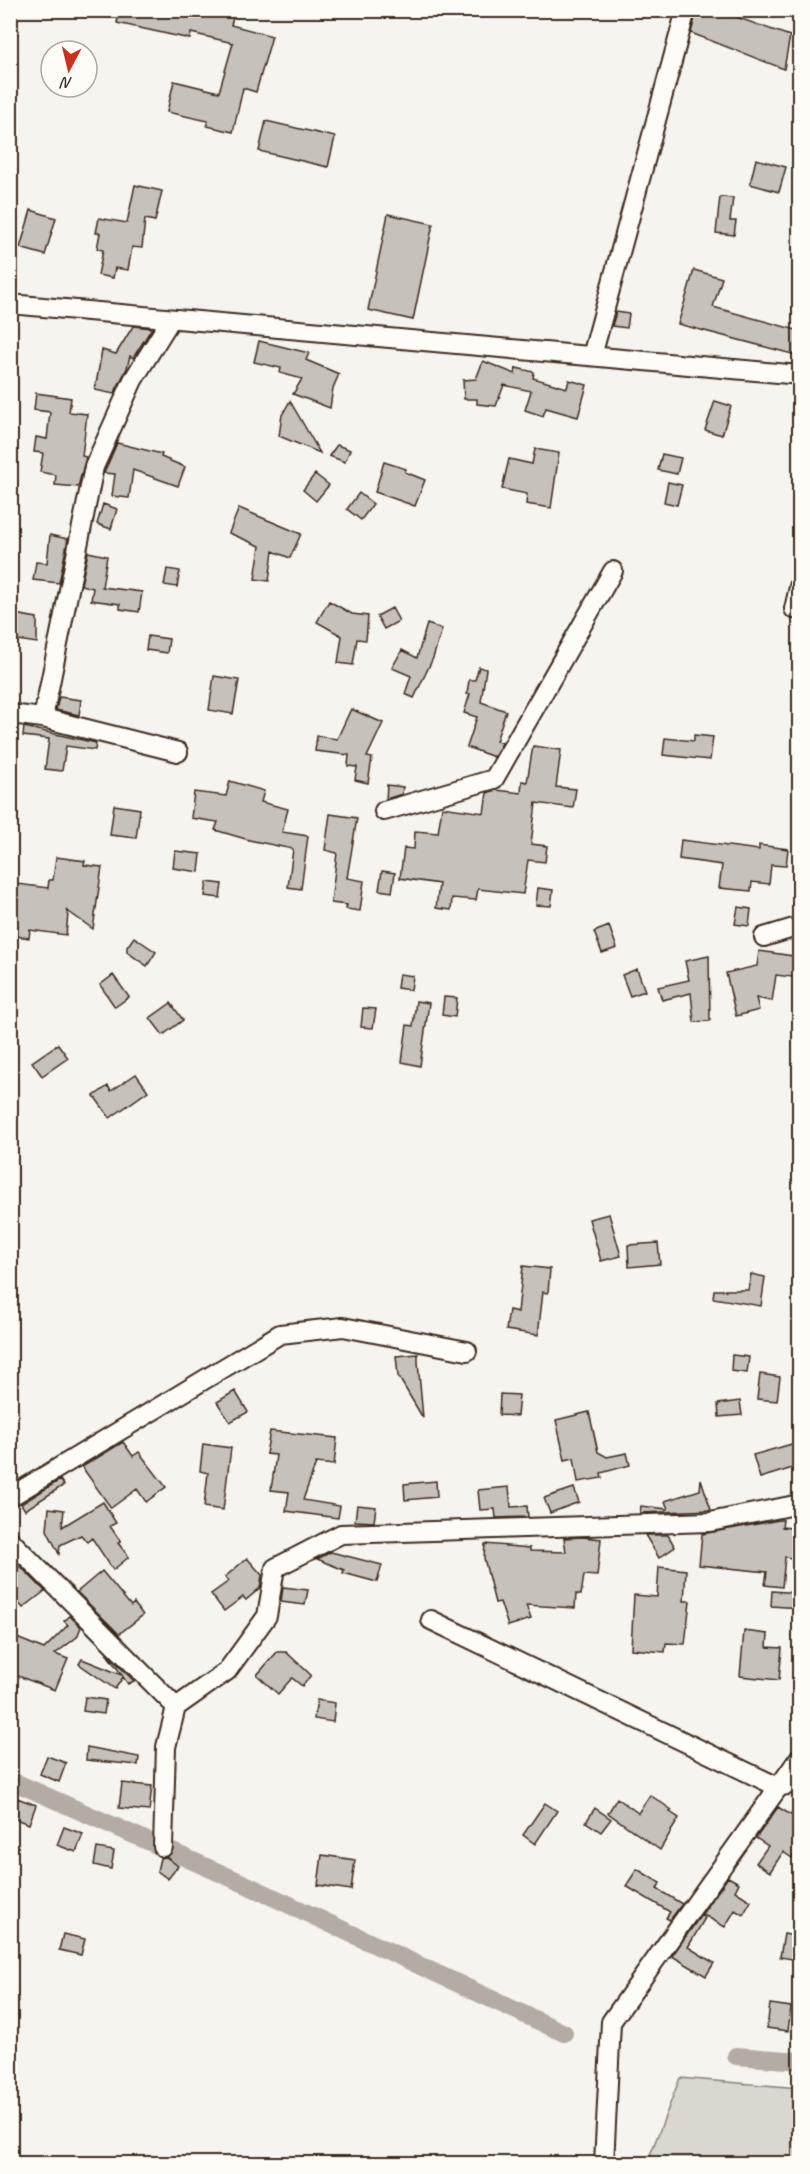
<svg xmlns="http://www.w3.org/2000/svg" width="810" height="2174" viewBox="0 0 810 2174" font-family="Caveat,sans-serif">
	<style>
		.green { fill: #dad6d0; stroke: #8a8077; stroke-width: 1.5 }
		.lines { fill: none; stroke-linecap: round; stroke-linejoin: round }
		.canal { stroke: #b4aca4; stroke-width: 18 }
		.building { fill: #c7c1bb; stroke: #3b2a1e; stroke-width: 1.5 }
		.minor-casing { stroke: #3b2a1e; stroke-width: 22 }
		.minor { stroke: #fdfcf7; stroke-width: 18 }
	</style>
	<rect width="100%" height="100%" fill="#f5f4ee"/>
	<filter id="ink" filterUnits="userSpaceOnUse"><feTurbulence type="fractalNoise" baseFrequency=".0167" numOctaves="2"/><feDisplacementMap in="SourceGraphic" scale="12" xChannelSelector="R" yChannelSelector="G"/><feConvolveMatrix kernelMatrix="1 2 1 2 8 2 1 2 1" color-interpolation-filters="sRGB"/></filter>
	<g filter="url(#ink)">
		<path class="green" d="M680,2078L799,2088V2163H647Z"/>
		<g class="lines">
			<path class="canal" d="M10,1780L247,1885L564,2033
				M736,2056L800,2061"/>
		</g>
		<path class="building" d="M120,10H235L231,25L272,36L256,92L243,88L233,132L207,126L208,121L167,112L174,81L219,92L233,43L191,33L190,39L117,23Z
			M697,10H716L790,36L784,69L691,33Z
			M266,121L335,137L328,167L259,151Z
			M756,159L786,167L779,192L750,184Z
			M135,185L162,191L155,221L145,219L142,248L132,247L128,270L115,268L113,278L98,275L103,250L97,249L100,233H96L99,218L127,223Z
			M720,197L733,198L730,221H736L734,235L716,233Z
			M31,210L56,218L45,255L20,248Z
			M388,214L433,224L413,320L368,310Z
			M694,270L722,278L713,307L800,331V356L678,324Z
			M616,312L629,314L627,328L612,326Z
			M133,326L152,328L133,358L130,356L127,368L114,394L95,390L102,350L116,354Z
			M259,341L309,353L306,360L339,374L333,388L330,408L293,394L302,379L280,373L281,368L254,362Z
			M483,361L515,374L516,368L534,372L533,378L567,388L569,380L587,385L578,417L546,408L543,416L525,410L531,391L504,385L496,406L477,404V399H464L463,380L476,379Z
			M36,393L71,398L69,412L87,414L82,456L86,457L78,487L55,485L56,475L40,472L43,453L34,452L36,437L47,439L50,412L34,410Z
			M290,401L320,453L279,436L282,415Z
			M715,401L731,406L722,435L705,430Z
			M117,443L162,454L161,457L185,467L178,486L133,470L129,498L112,496L115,474L104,473Z
			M337,445L350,450L345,462L329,456Z
			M535,449L559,453L551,508L526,504L527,494L502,489L509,459L532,464Z
			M662,454L681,458L677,474L658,470Z
			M384,462L406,469L405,472L425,480L415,506L375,492Z
			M315,474L329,485L316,501L303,490Z
			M668,482L682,485L677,505L664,502Z
			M359,493L373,504L361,520L347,509Z
			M103,504L117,509L111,529L97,524Z
			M239,508L301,534L290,558L273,551L269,581L255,579L260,546L229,533Z
			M50,535L68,539L59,583L33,580L36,562L47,563Z
			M88,552L107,556L102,587L142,592L139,612L120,609V604L91,600L93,588L81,585Z
			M167,569L180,571L177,587L164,585Z
			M329,601L352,614L368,616L366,640L357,639L353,665L338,663L342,636L317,622Z
			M392,608L399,621L384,629L377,616Z
			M15,614L37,618V643L11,639Z
			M427,624L442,629L433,658L414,698L405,694L411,676L392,668L402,650L417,658Z
			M148,636L169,639L167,653L146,650Z
			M479,667L486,669L481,702L506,711L496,741L502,743L494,757L467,747L477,717L464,713L470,694H467L469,680H475Z
			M214,676L239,680L233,714L209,710Z
			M59,697L81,700L79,715L56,710Z
			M351,709L383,723L367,757L372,758L368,783L355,780L357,767L348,766L349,755L315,751L317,736L337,739Z
			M24,727L96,743L95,750L66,746L62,771L45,769L49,739L23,736Z
			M694,735L713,737L710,760L663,755L665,738L694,741Z
			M533,746L561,750L556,787L576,789L573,808L536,803L531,844L547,846L545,862L528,860L523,894L478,889L476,900L452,898L451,910L436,908L439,884L400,878L404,848L414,849L415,831L438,833L442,807L484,813L487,793L496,790L521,793L522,781L527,782Z
			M230,781L264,791L261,802L288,809L282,832L308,836L301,889L288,887L293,849L249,840L215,830L218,822L191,818L194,792L226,796Z
			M387,785L403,787L402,794L386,799Z
			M114,805L140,809L136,838L110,835Z
			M330,814L357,818L347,878L364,881L360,911L346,909L347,905L331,903L337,853L325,850Z
			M681,840L759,850V845L788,849L786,866L771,865L769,884L752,882L751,891L719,888L722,865L679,859Z
			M175,851L201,854L199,872L173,868Z
			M56,857L85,861L84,865L102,867L93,929L66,910L68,914L66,935L30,930L29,938L10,935V883L48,888L49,880H53Z
			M382,871L395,873L392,892L379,890Z
			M207,882L222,884L220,898L205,896Z
			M538,888L553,890L551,906L536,905Z
			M738,907L751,909L749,926L735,924Z
			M609,926L617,948L602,953L594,932Z
			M134,937L156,952L147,966L127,952V947Z
			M759,951L800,957V978L776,975L772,1001L756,998L759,1010L736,1016L726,973L757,966Z
			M709,956L710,1021L694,1022L691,993L662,1000L658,987L689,980L685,961Z
			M637,969L645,991L630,996L622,975Z
			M399,974L413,976L411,990L397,988Z
			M113,975L129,997L115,1007L100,985Z
			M444,997L457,998L455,1017L442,1015Z
			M416,1001L429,1003L420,1066L402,1062L407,1025L413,1026Z
			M171,1003L183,1020L163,1035L150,1018Z
			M363,1008L376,1009L373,1028L361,1027Z
			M58,1044L68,1058L42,1076L32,1062Z
			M136,1074L148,1091L110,1118L94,1096L108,1086L111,1091Z
			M609,1214L621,1256L601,1261L589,1219Z
			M658,1243L660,1264L629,1267L628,1245Z
			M523,1266L550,1269L548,1293L543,1292L538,1335L506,1330L509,1310L518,1312Z
			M751,1274L765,1277L761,1306L713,1298L714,1290H748Z
			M418,1354V1362L423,1418L398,1376L396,1356Z
			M732,1355L749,1357L747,1373L731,1371Z
			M760,1374L780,1377L777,1401L757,1399Z
			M235,1391L248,1412L230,1422L217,1402Z
			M500,1394L519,1395L517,1416L499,1415Z
			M740,1401L742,1415L719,1417L718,1404Z
			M589,1412L598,1452L607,1457L627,1453L630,1465L601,1473L602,1478L578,1482L574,1458L565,1460L556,1420Z
			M270,1431L337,1438L334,1465L316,1463L303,1500L340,1506L338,1518L286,1511L289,1492L271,1490L276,1455L266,1454Z
			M123,1442L133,1456L139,1452L166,1487L146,1502L137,1489L111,1508L82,1467Z
			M203,1444L231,1448L223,1510L204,1507L208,1473L200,1471Z
			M792,1444L799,1466L760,1478L753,1455Z
			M701,1479L711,1510L640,1513L641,1506L668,1509L665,1501L700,1490Z
			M60,1480L64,1485L25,1510L21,1504Z
			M436,1481L437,1497L405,1500L404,1484Z
			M509,1487L511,1507L527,1506L528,1517L496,1518L495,1509L480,1510L478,1490Z
			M574,1488L579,1502L550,1513L544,1498Z
			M103,1502L116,1523L110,1526L121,1542L118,1543L129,1557L113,1570L92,1538L87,1542L81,1535L60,1545L59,1554L47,1530L49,1508L64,1510L62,1527Z
			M357,1505L376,1507L374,1522L355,1521Z
			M779,1520H783L782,1527L800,1529V1559L785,1557L782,1587L765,1585L767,1572L699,1565L702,1534Z
			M645,1535H668L675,1547L659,1558Z
			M583,1537L601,1539L597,1576L584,1575L581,1595L576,1594L575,1608L526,1605L531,1619L508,1626L500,1602L495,1603L484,1558L485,1544L530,1548V1551L566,1552L564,1538Z
			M331,1552L382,1565L377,1582L343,1573L344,1570L317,1559Z
			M247,1558L262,1575L260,1588L246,1600L243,1597L224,1611L211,1594L229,1581L225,1577Z
			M20,1566L45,1591L23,1608L10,1593V1573Z
			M659,1567L686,1570L684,1601H690L685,1644L666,1643L665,1652L631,1649L634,1595L657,1597Z
			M102,1571L131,1606L134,1603L143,1615L119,1634L77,1592Z
			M283,1587L308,1590L305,1605L281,1602Z
			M772,1591L800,1593V1608L771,1606Z
			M70,1616L81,1627L77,1637L55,1654L68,1659L55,1690L10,1673V1653L17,1638L44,1649L68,1625L64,1621Z
			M744,1631L768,1634L767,1647L782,1648L779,1680L740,1676Z
			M277,1652H286L311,1675L302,1686L292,1678L278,1694L257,1675Z
			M106,1653L134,1681L128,1684L123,1677L115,1689L79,1664L82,1659L122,1675Z
			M85,1697L106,1700L104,1714L83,1711Z
			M317,1700L335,1703L333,1722L314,1719Z
			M87,1747L139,1757L138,1765L86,1760Z
			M47,1756L66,1763L59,1782L40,1774Z
			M122,1783L152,1786L149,1811L119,1808Z
			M650,1795L672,1810L670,1812L679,1818L660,1850L608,1813L617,1798L638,1813Z
			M17,1798L36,1805L29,1824L10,1817Z
			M545,1803L557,1811L535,1844L523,1835Z
			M800,1803V1846L792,1858L783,1852L770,1872L756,1863L768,1846L756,1838L778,1807L791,1815Z
			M595,1808L611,1819L601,1832L586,1822Z
			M64,1827L83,1834L76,1852L57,1845Z
			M97,1848L114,1851L111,1869L94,1865Z
			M322,1855L355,1860L351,1890L318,1885Z
			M166,1857L178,1866L168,1879L157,1871L160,1858Z
			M637,1869L660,1883L657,1889L682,1904L670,1920L666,1918L670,1912L626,1886Z
			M728,1877L739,1883L735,1891L751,1901L743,1915L735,1910L725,1927L702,1914Z
			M701,1915L705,1918L688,1947L714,1963L706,1976L672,1956Z
			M63,1934L85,1939L81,1955L59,1950Z
			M784,1934L800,1937L798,1960L780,1957Z
			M770,2004L791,2007L788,2031L767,2028Z"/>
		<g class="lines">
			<g class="minor-casing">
				<path id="minor" d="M10,304L800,375
					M592,356L686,10
					M794,609L800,583
					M10,714L43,718L178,752
					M43,718L94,467L133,380L171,319
					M384,811L494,779L613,571
					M764,937L800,926
					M10,1497L280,1334L343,1327L467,1351
					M10,1540L176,1707
					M431,1620L778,1787L800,1782
					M163,1847L166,1747L176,1707L227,1671L267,1616L275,1568L341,1534L710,1522L800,1504
					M604,2164L611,2022L800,1757"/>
			</g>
			<use href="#minor" class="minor"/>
		</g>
	</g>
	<rect width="810" height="2174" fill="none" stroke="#fdfcf7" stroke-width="36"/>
	<rect x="18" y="18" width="774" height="2138" fill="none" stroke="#3b2a1e" stroke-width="2" filter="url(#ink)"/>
	<g transform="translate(69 69) rotate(187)"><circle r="28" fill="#fdfcf7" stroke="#afa8a0" stroke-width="1.5"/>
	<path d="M0-4.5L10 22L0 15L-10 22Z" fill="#c8321e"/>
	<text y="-9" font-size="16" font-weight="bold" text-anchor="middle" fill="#3b2a1e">N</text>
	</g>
</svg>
